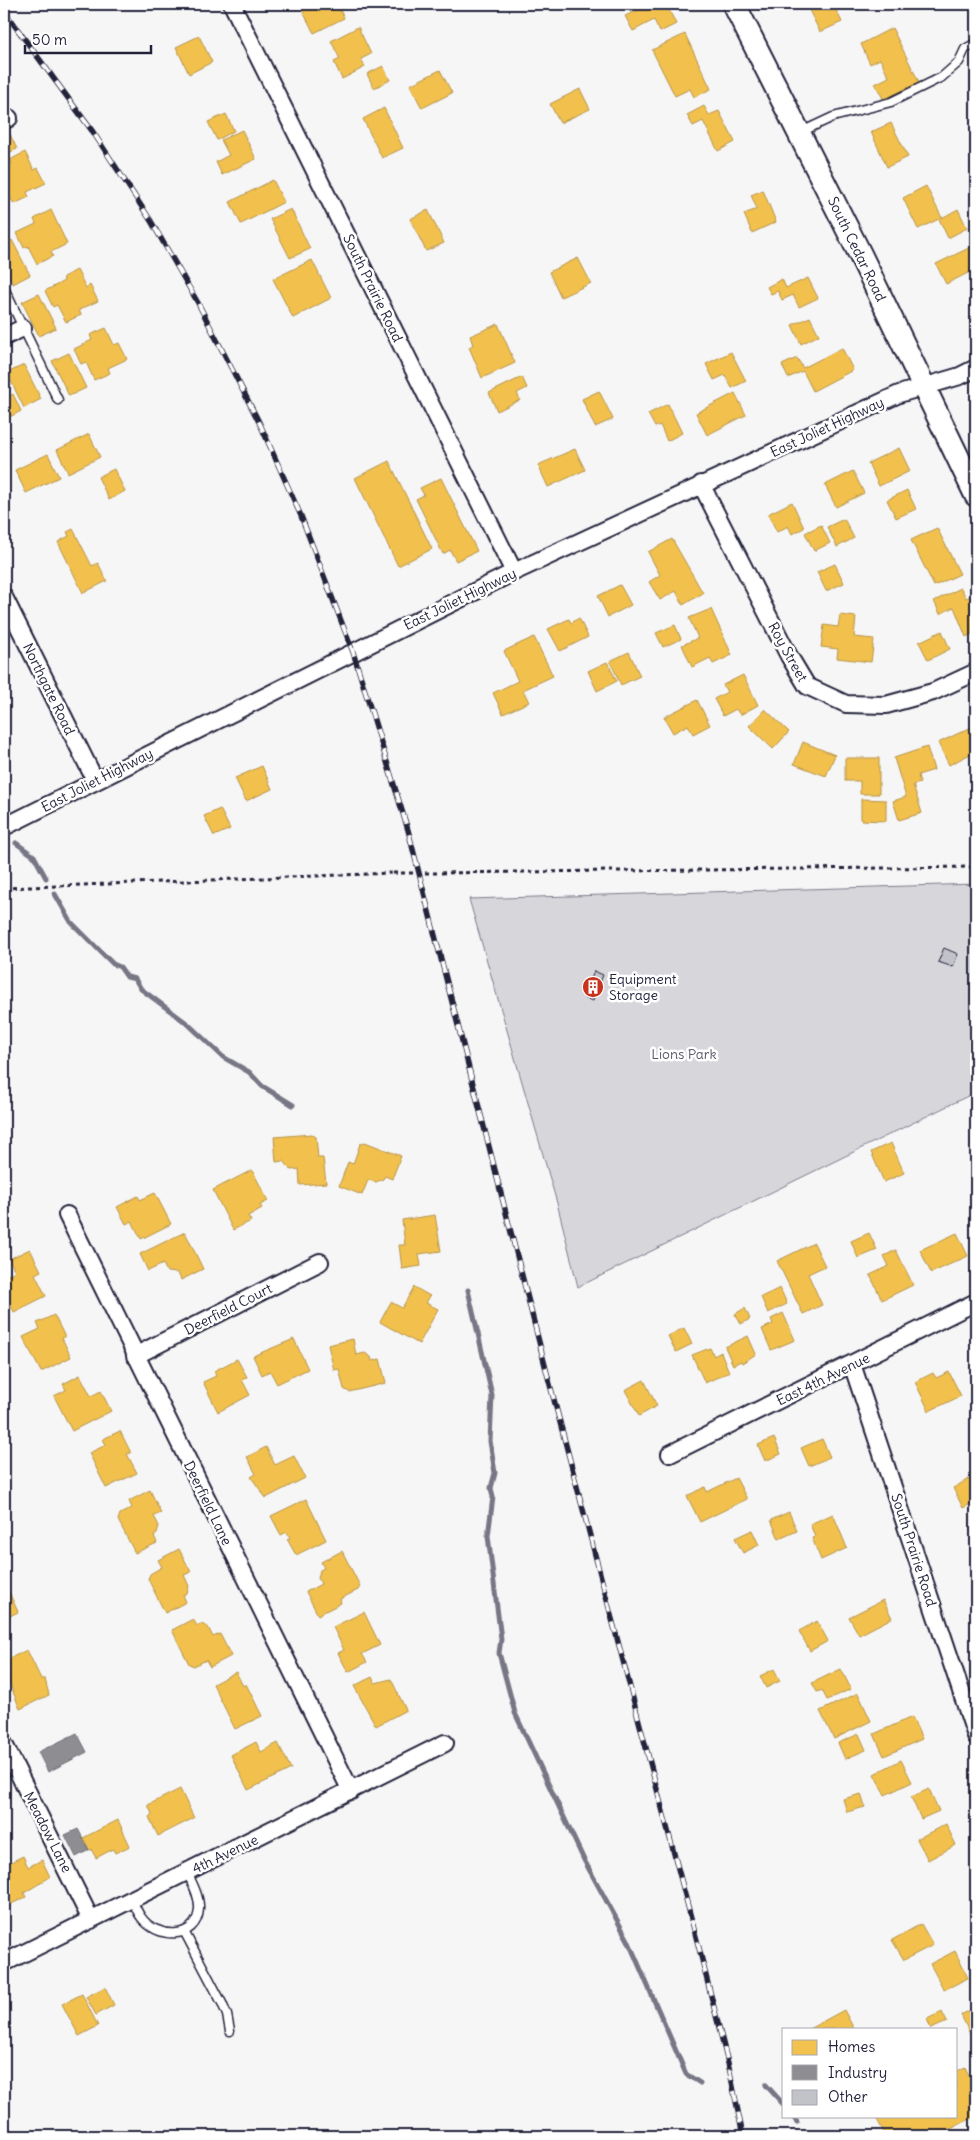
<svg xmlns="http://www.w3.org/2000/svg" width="980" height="2140" viewBox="0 0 980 2140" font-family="Delius,sans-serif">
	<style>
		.green { fill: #d7d7db; stroke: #7c7c8b }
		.homes { fill: #f2c14e; stroke: #b49148 }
		.industry { fill: #8d8d92; stroke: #6d6d78 }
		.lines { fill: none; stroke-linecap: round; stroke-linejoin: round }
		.stream { stroke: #767685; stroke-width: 5 }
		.building { fill: #c2c2c9; stroke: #22223b }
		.lane-casing { stroke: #22223b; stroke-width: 11 }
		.street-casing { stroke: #22223b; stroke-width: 20 }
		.secondary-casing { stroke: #22223b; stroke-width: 26 }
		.path { stroke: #22223b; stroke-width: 3; stroke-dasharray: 4 4; stroke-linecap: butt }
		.lane { stroke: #fff; stroke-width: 8 }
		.street { stroke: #fff; stroke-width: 16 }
		.secondary { stroke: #fff; stroke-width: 22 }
		.rail-casing { stroke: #22223b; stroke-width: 5.5 }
		.rail { stroke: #fff; stroke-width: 4; stroke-dasharray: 11; stroke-linecap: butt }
		.path-bridge { stroke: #22223b; stroke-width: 3; stroke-dasharray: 4 4; stroke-linecap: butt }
		.labels { text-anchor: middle; stroke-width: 5; stroke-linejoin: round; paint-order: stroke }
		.street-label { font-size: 14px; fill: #22223b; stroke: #fff }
		.poi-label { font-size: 14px; fill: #22223b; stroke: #fff; text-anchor: start }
		.park-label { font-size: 14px; fill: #58586b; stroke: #fff }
	</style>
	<rect width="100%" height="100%" fill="#f6f6f7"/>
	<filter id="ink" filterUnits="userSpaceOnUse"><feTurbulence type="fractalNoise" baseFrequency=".02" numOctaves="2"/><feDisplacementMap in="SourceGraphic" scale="10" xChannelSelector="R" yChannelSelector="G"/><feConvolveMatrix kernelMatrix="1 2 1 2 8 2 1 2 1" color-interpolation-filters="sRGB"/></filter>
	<g filter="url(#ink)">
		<path class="green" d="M976,884V1092L578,1287L557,1203L469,899Z"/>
		<path class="homes" d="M299,4H337L344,18L314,33Z
			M651,4H666L676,24L660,32L654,20L633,31L625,16Z
			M822,4L825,10L834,6L842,22L820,32L809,10Z
			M358,27L371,54L361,59L365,67L342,79L334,62L340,59L331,41Z
			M892,28L920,84L885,102L875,84L889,77L880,59L870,64L861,44Z
			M685,34L711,89L694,97L690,89L675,96L652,50Z
			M199,36L212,62L189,74L176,47Z
			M383,66L390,80L374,88L367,74Z
			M440,70L452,93L422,108L410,85Z
			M580,89L590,109L560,123L550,104Z
			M704,106L709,115L719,111L735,142L718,151L703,121L693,126L687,115Z
			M384,108L403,148L382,158L363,119Z
			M226,114L234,131L217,140L208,122Z
			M891,123L908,157L887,167L871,132Z
			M242,130L256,159L222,175L216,162L229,155L221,140Z
			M9,132L17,149L4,155V134Z
			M25,152L34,170L38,168L46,183L27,192L29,197L14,204L4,187V168L12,164L10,160Z
			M273,180L284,202L241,224L230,202Z
			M926,186L942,218L958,209L967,228L948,238L939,219L918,229L903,198Z
			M763,190L776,222L752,233L744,214L757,209L751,195Z
			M291,209L310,249L290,258L270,219Z
			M51,210L67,244L51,252L53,256L37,264L28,246L24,248L17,233L36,224L34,219Z
			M428,210L444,243L426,251L410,219Z
			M12,240L30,275L13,284L4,266V245Z
			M975,245L976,269L946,284L936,264Z
			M578,258L591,283L561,297L549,272Z
			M312,260L331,298L293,318L273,279Z
			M77,270L86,288L90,285L98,301L79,310L81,315L66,322L57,305L53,307L45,291L64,281L63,277Z
			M808,278L818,298L799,307L793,295L782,300L778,291L771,294L767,287L782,279L786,288Z
			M39,294L56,328L39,336L22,302Z
			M810,317L819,335L801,344L792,325Z
			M498,324L515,363L482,378L469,347L473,345L470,336Z
			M106,328L114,345L119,343L127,359L108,368L110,373L94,380L86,362L81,364L74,349L92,340L90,335Z
			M842,348L853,370L813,391L803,371L788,378L782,365L797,358L803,368Z
			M731,352L746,381L732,388L725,375L714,380L706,364Z
			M69,353L86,388L69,396L52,361Z
			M24,365L41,399L24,408L7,373Z
			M522,377L527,388L517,393L520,400L497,411L489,393Z
			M4,387L9,396L13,394L21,411L4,420Z
			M599,391L613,419L595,427L582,399Z
			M735,393L746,415L707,435L696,413Z
			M668,404L682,433L667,441L660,425L655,427L648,414Z
			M89,434L100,457L68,473L57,450Z
			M899,448L910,471L879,486L868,463Z
			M575,449L585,470L548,487L538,465Z
			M48,454L59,477L26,493L15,470Z
			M389,461L432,549L398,566L355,478Z
			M114,469L125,491L109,500L98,477Z
			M853,471L864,493L836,507L825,485Z
			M441,478L477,551L456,561L450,550L443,554L416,499L424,495L420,488Z
			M907,490L916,509L896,518L887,500Z
			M792,502L804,528L792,534L788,526L777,532L768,514Z
			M844,519L854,538L837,547L827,527Z
			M821,525L830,543L814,551L805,533Z
			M937,528L960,574L934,586L911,540Z
			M73,529L92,566L98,563L107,581L83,593L58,542L69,536L67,532Z
			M672,539L703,593L683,605L676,591L660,600L649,582L660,575L648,552Z
			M835,564L844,583L826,591L817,572Z
			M620,585L631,605L608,617L598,596Z
			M961,588L966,598L971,596L976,605V632L966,637L954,607L940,614L934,601Z
			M711,609L732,655L713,664L710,658L692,667L682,645L698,638L689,618Z
			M840,615L856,617L854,637L874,639L871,662L837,658L838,649L821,647L824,625L838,627Z
			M579,618L588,637L560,651L548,629L569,619L571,623Z
			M675,625L681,639L663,647L656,633Z
			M942,631L950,649L928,660L919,642Z
			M534,637L553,676L523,690L529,702L503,714L493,693L518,681L504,651Z
			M629,652L640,676L621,685L610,661Z
			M607,662L617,681L597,691L588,671Z
			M743,675L758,705L740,715L736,709L723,716L714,699L727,692L723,685Z
			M697,700L710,725L693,734L688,725L673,733L664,717Z
			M765,709L789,732L773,749L749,726Z
			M976,725V751L949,765L938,743Z
			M803,742L835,755L826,776L794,764Z
			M927,747L934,770L918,775L920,783L913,785L922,813L899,820L893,801L906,797L894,758Z
			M845,758H879V794H860V781H845Z
			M262,766L272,789L246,801L235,778Z
			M861,799L886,800V821L861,820Z
			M220,809L230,829L214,836L204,816Z
			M312,1134L316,1137L318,1158H323L326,1183L300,1185L299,1169L291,1170L284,1161L276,1162L274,1137Z
			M365,1142L401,1156L392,1179L385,1176L383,1179L376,1182L368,1180L362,1195L339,1186L348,1162L353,1164L360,1144Z
			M891,1143L904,1173L884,1182L871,1152Z
			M252,1170L268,1201L260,1205L262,1208L248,1216L251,1221L233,1230L213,1190Z
			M155,1193L171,1224L141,1239L132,1221L126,1224L117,1207L138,1196L140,1200Z
			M435,1215L441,1251L419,1254L421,1266L402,1269L399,1245H405L402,1220Z
			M185,1232L203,1269L181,1280L178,1273L167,1272L163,1264L148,1271L140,1254Z
			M869,1233L877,1250L858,1258L851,1241Z
			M957,1233L968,1256L931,1273L920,1250Z
			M814,1243L825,1266L808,1274L822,1305L803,1314L777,1261Z
			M30,1249L41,1271L35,1274L46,1296L14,1312L4,1291V1277L15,1271L9,1259Z
			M896,1250L913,1285L882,1300L870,1275L889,1266L884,1256Z
			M414,1287L430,1296L426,1303L438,1309L419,1344L380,1322L391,1302L402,1308Z
			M780,1288L787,1304L768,1313L761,1297Z
			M745,1308L750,1319L741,1324L735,1314Z
			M783,1313L795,1340L771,1350L762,1329L773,1324L771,1319Z
			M54,1315L65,1337L62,1338L71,1357L41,1372L23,1337L40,1329L37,1323Z
			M684,1328L692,1344L676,1352L668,1336Z
			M748,1336L756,1354L742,1363L741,1361L733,1365L725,1347Z
			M294,1339L308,1369L277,1384L270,1371L262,1375L253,1356Z
			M353,1339L356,1355L365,1353L371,1357L372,1361L380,1359L386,1383L349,1392L344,1389L339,1369L334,1370L328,1345Z
			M710,1348L714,1356L721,1352L729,1372L705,1383L692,1355Z
			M237,1359L247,1377L242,1380L250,1395L218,1412L203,1382L216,1376L214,1371Z
			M949,1372L961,1396L929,1411L915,1382L933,1373L936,1378Z
			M80,1375L91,1396L101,1391L111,1411L72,1431L54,1396L66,1390L63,1384Z
			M644,1380L657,1406L639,1416L625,1390Z
			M120,1431L131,1453L127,1454L137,1473L106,1488L89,1453L106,1445L103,1439Z
			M774,1438L781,1454L765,1461L758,1445Z
			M822,1439L830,1457L809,1466L801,1448Z
			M266,1447L275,1465L294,1456L305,1478L266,1498L251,1477L256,1474L247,1457Z
			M736,1478L747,1499L700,1522L687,1496L705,1487L707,1492Z
			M969,1479L976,1493V1501L963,1508L953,1488Z
			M150,1490L161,1513L154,1516L159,1526L157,1534L154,1536L157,1543L135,1553L118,1520L120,1514L132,1508L129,1501Z
			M306,1499L326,1540L296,1555L287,1539L290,1538L287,1532L281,1535L271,1516Z
			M789,1512L797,1531L779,1539L771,1520Z
			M833,1514L847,1548L821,1560L812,1538L815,1537L810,1524Z
			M752,1530L759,1545L743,1553L735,1538Z
			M179,1549L191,1572L184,1575L189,1586L187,1593L183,1595L186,1602L165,1613L148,1579L150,1574L162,1567L158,1560Z
			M342,1551L360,1586L358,1590L340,1599L341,1603L318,1615L306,1592L321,1584L318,1578L320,1570L324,1568L321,1562Z
			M4,1581L18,1612L4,1619Z
			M883,1600L892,1618L859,1635L849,1617Z
			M364,1612L380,1645L362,1654L367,1662L348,1672L338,1653L344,1650L333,1627Z
			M193,1619L197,1626L201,1624L208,1627L213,1637L220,1634L231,1656L210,1667L206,1660L194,1666L189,1664L172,1630Z
			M817,1621L828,1641L810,1651L799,1631Z
			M27,1650L41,1679H45L49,1695L20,1709L4,1670V1661Z
			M774,1669L780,1681L766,1688L760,1676Z
			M841,1669L851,1689L827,1700L822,1690L817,1692L812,1683Z
			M236,1672L243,1686L246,1684L262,1716L235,1729L213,1684Z
			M372,1677L375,1683L391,1679L406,1710L376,1726L354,1686Z
			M858,1693L871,1721L834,1739L820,1711Z
			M912,1717L922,1739L884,1756L874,1734Z
			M859,1734L866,1750L845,1759L838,1743Z
			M256,1742L261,1752L278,1743L291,1769L248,1790L231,1755Z
			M901,1760L912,1782L885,1795L874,1774Z
			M180,1789L194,1818L158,1836L149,1817L152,1814L148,1805Z
			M929,1789L939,1811L921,1819L911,1797Z
			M861,1794L865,1807L847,1812L843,1799Z
			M118,1820L130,1846L115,1853L113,1849L96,1858L91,1849L89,1850L83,1838Z
			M946,1824L956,1845L928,1860L917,1839Z
			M23,1856L28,1867L42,1860L50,1877L24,1893L26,1897L7,1906L4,1899V1878L10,1875L5,1865Z
			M921,1924L933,1945L904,1960L892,1940Z
			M955,1951L968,1978L944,1990L930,1964Z
			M105,1987L114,2005L96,2015L86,1997Z
			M82,1994L98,2026L79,2036L62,2004Z
			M976,2007V2033L971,2036L961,2015Z
			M844,2010L854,2029H809Z
			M942,2012L947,2022L931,2029L927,2019Z
			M965,2067L976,2090V2116L937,2136H886L875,2116H956V2072Z"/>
		<path class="industry" d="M77,1733L87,1752L48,1772L38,1752Z
			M78,1829L89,1850L76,1857L65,1835Z"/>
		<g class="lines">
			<path class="stream" d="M16,843L34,856L46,878
				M55,894L71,922L113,964L120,967L127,977L135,979L141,989L188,1024L223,1057L249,1072L262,1086L293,1105
				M468,1290L492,1395L490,1441L495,1473L491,1488L493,1497L488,1536L501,1639L499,1653L515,1713L584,1860L628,1940L686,2074L700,2083
				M766,2085L784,2105
				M792,2116L797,2122"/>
		</g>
		<path class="building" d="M944,948L958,954L953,967L938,962Z
			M594,971L603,975L593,1001L584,998Z"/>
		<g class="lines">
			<g class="lane-casing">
				<path id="lane" d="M801,132L833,117L891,102L942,77L959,62L965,49L976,43
					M4,288L58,400
					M132,1900C135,1905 137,1912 141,1917C156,1939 197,1941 199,1909C200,1897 192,1883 187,1872
					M185,1933L222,2003L227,2015L230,2031"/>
			</g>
			<g class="street-casing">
				<path id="street" d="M232,4L514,572
					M4,121L9,118
					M4,337L23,328
					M701,484L789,656L807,686L846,704L886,705L933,692L976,672
					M4,597L95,780
					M4,827L514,572L899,394L960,376L976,368
					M67,1215L351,1791
					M135,1356L320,1262
					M852,1364L976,1736
					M670,1454L976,1302
					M4,1744L91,1920
					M4,1963L445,1743"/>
			</g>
			<g class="secondary-casing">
				<path id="secondary" d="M734,4L860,254L976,495"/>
			</g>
			<path class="path" d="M433,873L976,867
				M4,888L393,873"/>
			<use href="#lane" class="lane"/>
			<use href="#street" class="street"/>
			<use href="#secondary" class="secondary"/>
			<g class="rail-casing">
				<path id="rail" d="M4,11L93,132L151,221L198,303L260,424L301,516L353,652L408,830L548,1377L699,1948L729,2067L743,2136"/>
			</g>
			<use href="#rail" class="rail"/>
			<path class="path-bridge" d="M393,873H433"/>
		</g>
	</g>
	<defs>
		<g id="building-disc" transform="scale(1.125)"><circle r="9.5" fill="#c8321e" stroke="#fff"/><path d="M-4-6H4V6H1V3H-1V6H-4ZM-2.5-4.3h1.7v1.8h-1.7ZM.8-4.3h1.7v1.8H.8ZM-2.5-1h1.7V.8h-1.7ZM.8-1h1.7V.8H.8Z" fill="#fff"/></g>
	</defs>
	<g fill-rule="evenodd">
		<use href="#building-disc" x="593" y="987"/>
	</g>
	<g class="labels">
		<g class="street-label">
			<text transform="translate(857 249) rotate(64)" y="5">South Cedar Road</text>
			<text transform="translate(373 288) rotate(64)" y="5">South Prairie Road</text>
			<text transform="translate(827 427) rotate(-25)" y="5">East Joliet Highway</text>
			<text transform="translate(460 599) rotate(-26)" y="5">East Joliet Highway</text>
			<text transform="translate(788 652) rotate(61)" y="5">Roy Street</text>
			<text transform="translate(49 689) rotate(64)" y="5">Northgate Road</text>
			<text transform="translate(97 780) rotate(-27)" y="5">East Joliet Highway</text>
			<text transform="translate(228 1309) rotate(-27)" y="5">Deerfield Court</text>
			<text transform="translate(823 1379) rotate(-26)" y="5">East 4th Avenue</text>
			<text transform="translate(208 1503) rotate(64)" y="5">Deerfield Lane</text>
			<text transform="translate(914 1550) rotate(72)" y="5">South Prairie Road</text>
			<text transform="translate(48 1832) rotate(63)" y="5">Meadow Lane</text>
			<text transform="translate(225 1854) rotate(-26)" y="5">4th Avenue</text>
		</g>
		<g class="poi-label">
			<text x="609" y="984">Equipment<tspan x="609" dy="16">Storage</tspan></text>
		</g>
		<g class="park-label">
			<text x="684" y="1059">Lions Park</text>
		</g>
	</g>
	<rect width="980" height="2140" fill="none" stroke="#fff" stroke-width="20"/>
	<rect x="10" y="10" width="960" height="2120" fill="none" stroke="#22223b" stroke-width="2" filter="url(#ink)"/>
	<rect x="782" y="2028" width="175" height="90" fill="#ffffff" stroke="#a7a7b1"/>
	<rect x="792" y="2040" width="25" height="15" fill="#f2c14e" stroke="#a7a7b1"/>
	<text x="828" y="2052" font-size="15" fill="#22223b">Homes</text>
	<rect x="792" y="2065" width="25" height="15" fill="#8d8d92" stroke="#a7a7b1"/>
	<text x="828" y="2078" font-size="15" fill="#22223b">Industry</text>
	<rect x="792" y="2090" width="25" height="15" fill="#c2c2c9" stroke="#a7a7b1"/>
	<text x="828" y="2102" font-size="15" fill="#22223b">Other</text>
	<path d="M25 45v8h126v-8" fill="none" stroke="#22223b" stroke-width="2.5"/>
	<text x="32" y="45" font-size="15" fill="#22223b" stroke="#ffffff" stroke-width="4" paint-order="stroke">50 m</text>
</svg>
